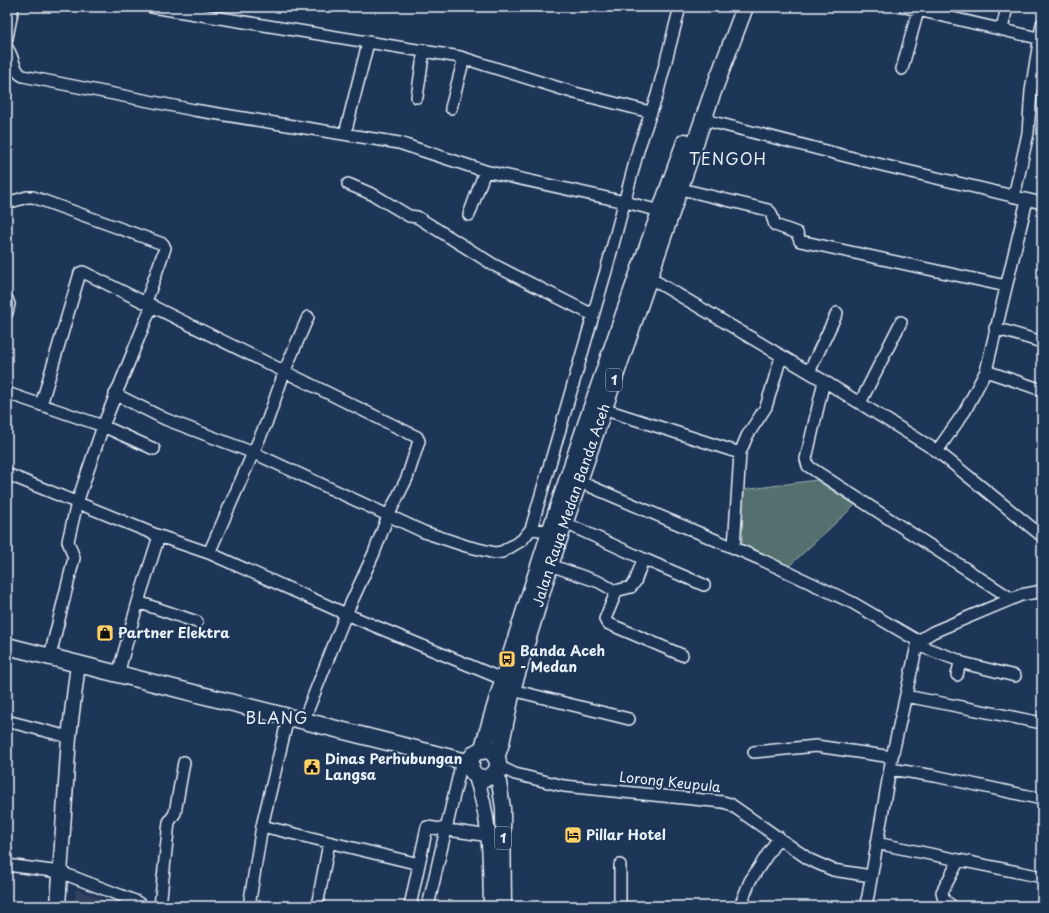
<svg xmlns="http://www.w3.org/2000/svg" width="1049" height="913" viewBox="0 0 1049 913" font-family="'Playpen Sans',sans-serif">
	<style>
		.built { fill: #33425f }
		.green { fill: #526f6e; stroke: #9db0b3 }
		.lines { fill: none; stroke-linecap: round; stroke-linejoin: round }
		.minor-casing { stroke: #e8f1f8; stroke-width: 14 }
		.major-casing { stroke: #e8f1f8; stroke-width: 17 }
		.highway-casing { stroke: #e8f1f8; stroke-width: 19 }
		.minor { stroke: #1d3557; stroke-width: 11 }
		.major { stroke: #1d3557; stroke-width: 14 }
		.highway { stroke: #1d3557; stroke-width: 16 }
		.labels { text-anchor: middle; stroke-width: 4; stroke-linejoin: round; paint-order: stroke }
		.shield { fill: #1d3557; stroke: #abb9c8; stroke-width: 1 }
		.shield-label { font-size: 13px; font-weight: bold; fill: #e8f1f8 }
		.street-label { font-size: 14px; fill: #e8f1f8; stroke: #1d3557 }
		.poi-label { font-size: 14px; font-weight: bold; fill: #e8f1f8; stroke: #1d3557; text-anchor: start }
		.quarter-label { font-size: 16px; letter-spacing: 1px; fill: #e8f1f8; stroke: #1d3557 }
	</style>
	<rect width="100%" height="100%" fill="#1d3557"/>
	<filter id="ink" filterUnits="userSpaceOnUse"><feTurbulence type="fractalNoise" baseFrequency=".025" numOctaves="2"/><feDisplacementMap in="SourceGraphic" scale="8" xChannelSelector="R" yChannelSelector="G"/><feConvolveMatrix kernelMatrix="1 2 1 2 8 2 1 2 1" color-interpolation-filters="sRGB"/></filter>
	<g filter="url(#ink)">
		<path class="built" d="M76,889L120,906H75Z"/>
		<path class="green" d="M816,480L855,505L789,566L742,546L743,490Z"/>
		<g class="lines">
			<g class="minor-casing">
				<path id="minor" d="M152,7L460,57L575,93L650,112
					M905,7L1042,39
					M1002,29L1007,7
					M7,38L13,7
					M7,48C14,56 13,72 23,76L194,110L399,143L485,171L625,202L660,211
					M902,69L919,7
					M417,97L424,50
					M451,108L464,58
					M705,120L861,160L1042,203
					M345,134L368,43
					M348,184L374,195L409,216L417,217L494,265L593,315
					M681,189L768,210L771,213L775,225L797,233L800,241L1006,286
					M1014,197L1028,133L1031,91L1042,24
					M7,203L27,197H33L163,244L165,248L146,302
					M469,215L485,171
					M650,278L824,381L937,451L1042,536
					M7,299L9,304L7,313
					M995,328L1042,342
					M986,371L1042,390
					M809,372L837,313
					M824,381L806,459L808,466L1012,599
					M7,393L103,426L154,449
					M115,394L165,419L254,453L424,532L466,546L495,553L502,552L522,540L531,529L550,531L556,534
					M860,403L901,322
					M41,405L80,273L83,272L417,437L419,441L407,478L388,516L374,553L346,614L303,722
					M603,409L740,453L734,547
					M937,451L965,411L986,371L1027,200
					M740,453L747,436L766,407L781,357
					M7,474L159,536L209,553L346,614L502,679
					M580,482L760,559L853,603L918,641
					M565,523L646,560
					M531,529L606,271L639,147L657,95L680,7
					M209,553L268,419L285,370L308,317
					M550,565L599,582L615,591V595L605,619L607,623L682,655
					M615,591L631,587L635,582L642,562L646,560L704,585
					M138,602L197,622
					M917,645L958,660L960,663L957,675
					M50,656L74,558L68,541L77,503L103,426L152,305
					M959,662L1015,676
					M118,674L138,602L159,536
					M512,690L629,719
					M906,696L1042,723
					M7,721L69,737
					M754,752L816,746L892,757
					M498,766L515,774L564,786L723,802L730,804L810,860L833,870L871,876
					M890,769L935,776L1042,799
					M262,826L419,864
					M876,843L1042,877
					M7,865L60,872L135,901L143,906
					M160,906L169,822L175,813L184,762
					M249,906L262,826L288,718
					M317,906L329,843
					M410,906L427,827L490,836
					M428,906L462,761
					M620,906V865
					M740,906L750,881L779,837
					M865,906L868,896L892,757L918,641L933,632L1021,595L1042,591
					M952,906L944,900L942,892L959,860"/>
			</g>
			<g class="major-casing">
				<path id="major" d="M497,770L503,808L504,906
					M475,774C491,820 490,858 491,906
					M58,906L69,737L78,664"/>
			</g>
			<g class="highway-casing">
				<g id="highway">
					<path d="M7,646L471,763"/>
					<circle cx="484" cy="764" r="14"/>
					<path d="M482,751C542,546 613,343 685,142"/>
					<path id="s1" d="M496,758L501,743L512,690L550,565L711,97L745,7"/>
				</g>
			</g>
			<use href="#minor" class="minor"/>
			<use href="#major" class="major"/>
			<use href="#highway" class="highway"/>
		</g>
	</g>
	<defs>
		<g id="shop-square" transform="scale(0.9)"><rect x="-9" y="-9" width="18" height="18" rx="4" fill="#ffd166" stroke="#1d3557"/><path d="M-5-2.5h2.3a2.7 3.5 0 0 1 5.4 0H5L5.5 6h-11ZM-1.5-2.5h3a1.5 2.3 0 0 0-3 0Z" fill="#111"/></g>
		<g id="bus-square" transform="scale(0.9)"><rect x="-9" y="-9" width="18" height="18" rx="4" fill="#ffd166" stroke="#1d3557"/><path d="M-5-6H5V4H4V6H2V4H-2V6H-4V4H-5ZM-3.5-4V0h7V-4ZM-3.5 1.2v1.5H-2V1.2ZM2 1.2v1.5H3.5V1.2Z" fill="#111"/></g>
		<g id="civic-square" transform="scale(0.9)"><rect x="-9" y="-9" width="18" height="18" rx="4" fill="#ffd166" stroke="#1d3557"/><path d="M-.6-6.5H3V-4.5H.6V-3L4-1V1h2V6H-6V1h2V-1L-.6-3ZM-1.2 2.5V6h2.4V2.5Z" fill="#111"/></g>
		<g id="hotel-square" transform="scale(0.9)"><rect x="-9" y="-9" width="18" height="18" rx="4" fill="#ffd166" stroke="#1d3557"/><path d="M-6-4.5h1.5V1H6V5H4.5V3h-9V5H-6ZM-4 0a1.8 1.8 0 1 1 3.6 0ZM.5 0V-2.5h3Q6-2.5 6 0Z" fill="#111"/></g>
	</defs>
	<g fill-rule="evenodd">
		<use href="#shop-square" x="105" y="633"/>
		<use href="#bus-square" x="507" y="659"/>
		<use href="#civic-square" x="312" y="767"/>
		<use href="#hotel-square" x="573" y="835"/>
	</g>
	<g class="labels">
		<g class="shield">
			<rect x="606" y="369" width="16" height="22" rx="3"/>
			<rect x="495" y="827" width="16" height="22" rx="3"/>
		</g>
		<g class="shield-label">
			<text x="614" y="385">1</text>
			<text x="503" y="843">1</text>
		</g>
		<g class="street-label">
			<text dy="5" stroke="none"><textPath href="#s1" startOffset="264">Jalan Raya Medan Banda Aceh</textPath></text>
			<text transform="translate(670 782) rotate(6)" y="5">Lorong Keupula</text>
		</g>
		<g class="poi-label">
			<text x="118" y="638">Partner Elektra</text>
			<text x="520" y="656">Banda Aceh<tspan x="520" dy="16">- Medan</tspan></text>
			<text x="325" y="764">Dinas Perhubungan<tspan x="325" dy="16">Langsa</tspan></text>
			<text x="586" y="840">Pillar Hotel</text>
		</g>
		<g class="quarter-label">
			<text x="728" y="165">TENGOH</text>
			<text x="277" y="724">BLANG</text>
		</g>
	</g>
	<rect width="1049" height="913" fill="none" stroke="#1d3557" stroke-width="24"/>
	<rect x="12" y="12" width="1025" height="889" fill="none" stroke="#e8f1f8" stroke-width="1.5" filter="url(#ink)"/>
</svg>
